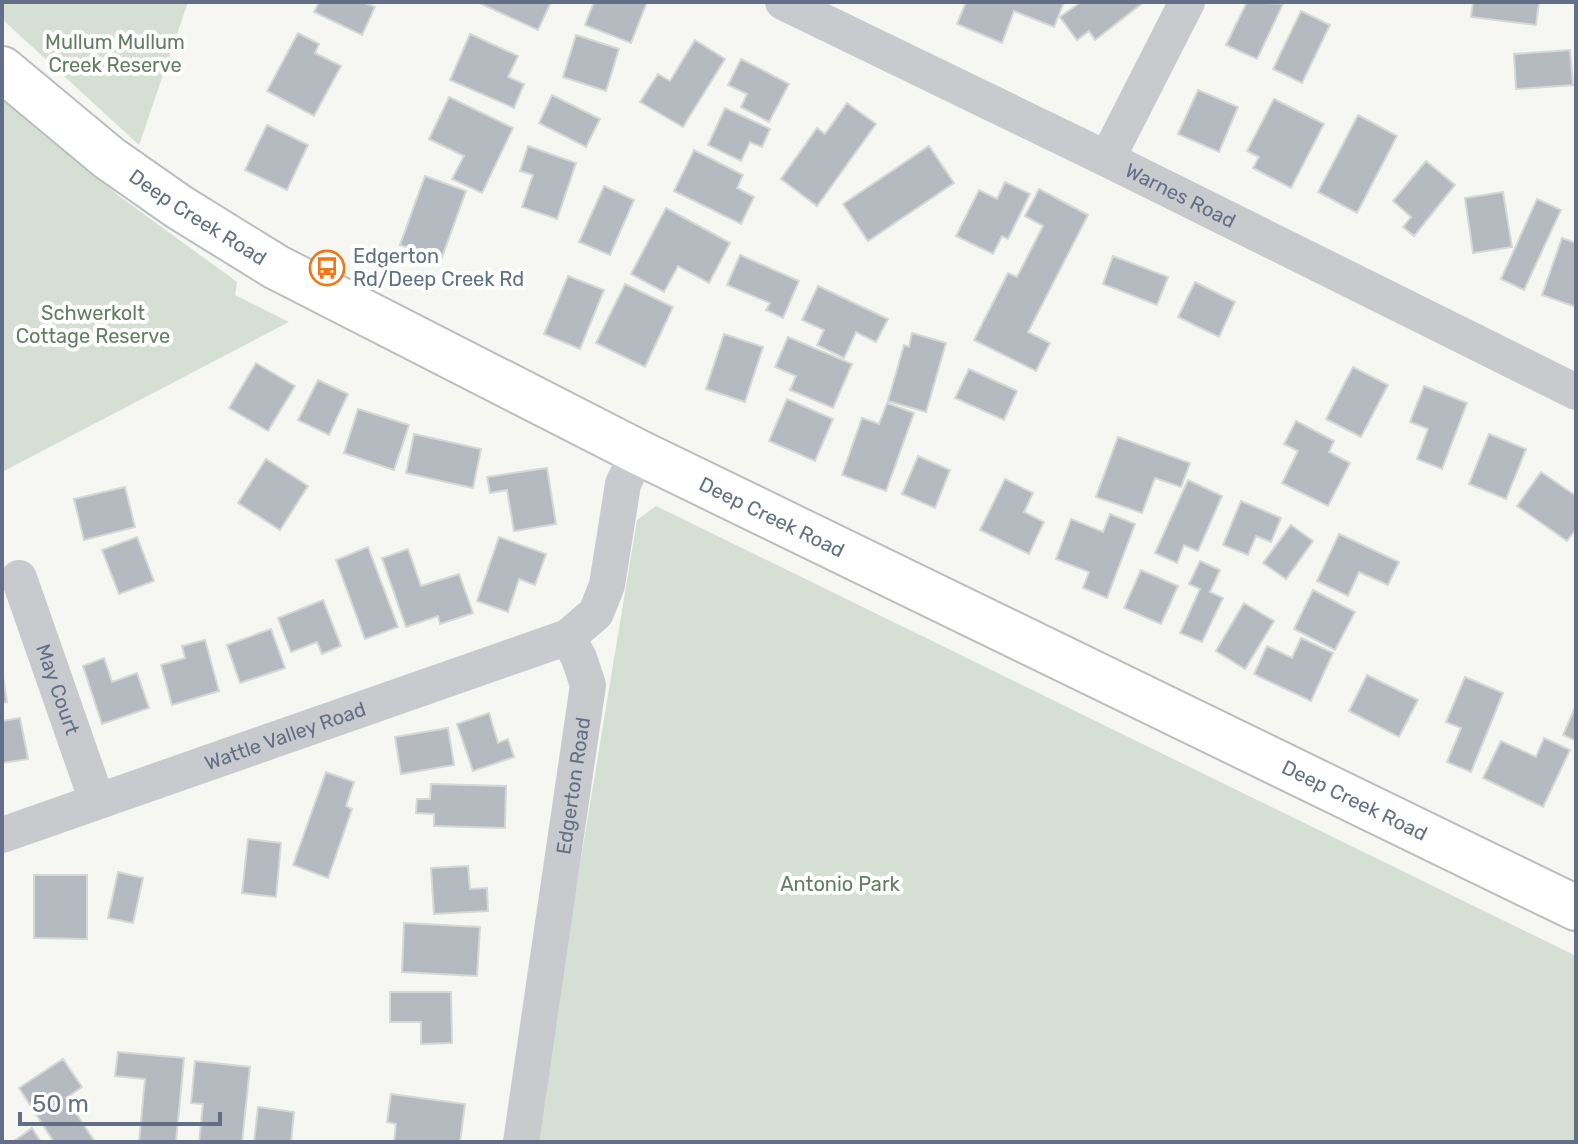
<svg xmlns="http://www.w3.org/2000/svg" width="1578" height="1144" viewBox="0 0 1578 1144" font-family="Rubik,sans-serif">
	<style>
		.green { fill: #d5dfd3 }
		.building { fill: #b4bac0; stroke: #d7d8d5; stroke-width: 2 }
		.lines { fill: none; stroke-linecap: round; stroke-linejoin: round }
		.major-casing { stroke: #babdc1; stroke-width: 48 }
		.minor { stroke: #c8cace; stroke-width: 36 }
		.major { stroke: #fff; stroke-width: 44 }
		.labels { text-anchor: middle; stroke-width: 8; stroke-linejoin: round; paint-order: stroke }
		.park-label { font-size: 20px; fill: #627d62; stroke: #fff }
		.street-label { font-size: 20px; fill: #626f86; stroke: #fff }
		.poi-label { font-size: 20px; fill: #626f86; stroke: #fff; text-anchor: start }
	</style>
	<rect width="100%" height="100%" fill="#f6f6f2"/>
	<path class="green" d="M2,2H188L139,145L2,19Z
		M2,99L119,196L237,282L235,295L289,322L2,472Z
		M656,506L1576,956V1142H534L637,520Z"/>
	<path class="building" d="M319,2H363L375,7L362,35L314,12Z
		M477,2H551L538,30Z
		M594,2H647L631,43L585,25Z
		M966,2H1064L1054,27L1014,11L1002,43L957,24Z
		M1081,2H1144L1095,40L1089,31L1077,40L1060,17Z
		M1247,2L1283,4L1257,59L1226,45Z
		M1473,2H1539L1536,25L1471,17Z
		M1301,11L1330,25L1302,83L1273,69Z
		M298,33L319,44L315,53L341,66L314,116L267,91Z
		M470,34L518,56L508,77L524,84L514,108L450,80Z
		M576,35L619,49L606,91L563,77Z
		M695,40L725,59L683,127L640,102L658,74L670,81Z
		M1570,50L1573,85L1516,89L1514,54Z
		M741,59L789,84L769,122L741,107L747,94L728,85Z
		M1198,90L1238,107L1219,152L1178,134Z
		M552,95L600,119L586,147L539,123Z
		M449,97L513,128L482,193L452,179L464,156L429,139Z
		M1274,99L1324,124L1291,188L1253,168L1259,157L1247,151Z
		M847,103L876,124L817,206L781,179L817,128L825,134Z
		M725,108L770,129L762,147L750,142L741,161L708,145Z
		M1358,115L1397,136L1357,213L1318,192Z
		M267,125L308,145L287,190L245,170Z
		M528,146L576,163L557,219L522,207L533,175L520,171Z
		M929,146L954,183L868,241L843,204Z
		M694,150L743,175L737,188L754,197L741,224L674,191Z
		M1426,161L1455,185L1414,236L1403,227L1411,217L1393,201Z
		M425,176L466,191L441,260L400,245Z
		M1005,182L1030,194L1008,239L1002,236L993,254L956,236L979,190L997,199Z
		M604,186L634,200L610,255L579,242Z
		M1039,189L1088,215L1028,332L1050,343L1036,371L974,340L1008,273L1017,277L1043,226L1025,216Z
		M1503,192L1512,247L1473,253L1465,198Z
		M1537,199L1561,210L1524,290L1501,279Z
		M666,208L730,243L709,283L678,266L664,292L631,274Z
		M1562,238L1576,243V307L1542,295Z
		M740,255L799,281L783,318L766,310L770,303L727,285Z
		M1113,256L1168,277L1157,305L1103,284Z
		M568,276L604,290L580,349L544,334Z
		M1195,282L1235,302L1219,337L1178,317Z
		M625,284L673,307L645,367L596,343Z
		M818,286L888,319L876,342L856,332L844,358L817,345L824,330L802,320Z
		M912,333L946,343L926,412L888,401L904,345L909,347Z
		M724,334L763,347L745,402L706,389Z
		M788,337L852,364L833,408L790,390L796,376L775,367Z
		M256,363L295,386L268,431L229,408Z
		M1353,367L1388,385L1361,437L1326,419Z
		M969,369L1017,391L1004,420L955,398Z
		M318,380L348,394L329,435L298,420Z
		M1424,386L1467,403L1442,469L1417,459L1428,429L1410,422Z
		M787,399L833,419L815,461L769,441Z
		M887,403L914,413L886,491L842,475L862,418L879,424Z
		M358,409L409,425L394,470L344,453Z
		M1296,421L1334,441L1329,452L1350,463L1328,506L1282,483L1298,451L1284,444Z
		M414,434L481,449L473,488L406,473Z
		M1489,434L1526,449L1506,499L1469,484Z
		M1118,437L1190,463L1181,487L1155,478L1142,513L1096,497Z
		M918,456L950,470L935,508L902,494Z
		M266,459L308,486L280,530L238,503Z
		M547,468L556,524L514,531L507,490L490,493L487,477Z
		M1541,472L1576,496V529L1567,541L1517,506Z
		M1005,479L1033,493L1024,512L1044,522L1029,554L980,530Z
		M1188,480L1222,496L1198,551L1184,545L1177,563L1155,553Z
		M125,487L135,527L84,540L74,499Z
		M1241,501L1281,518L1271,542L1256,536L1248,555L1223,545Z
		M1110,514L1135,524L1107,598L1083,588L1089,572L1056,559L1071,519L1103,532Z
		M1291,525L1313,541L1286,579L1263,563Z
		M1339,534L1399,562L1388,585L1359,572L1348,596L1317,581Z
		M137,537L154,581L119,594L102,550Z
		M499,537L546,554L535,585L519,579L508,612L477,601Z
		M368,547L398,627L365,639L336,560Z
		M408,549L421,586L459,574L473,613L440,624L438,616L406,627L382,558Z
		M1200,561L1220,570L1210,592L1223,598L1202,642L1180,633L1200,589L1189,584Z
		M1141,570L1178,586L1161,624L1124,608Z
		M1313,590L1355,612L1335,650L1294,629Z
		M323,600L341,646L322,654L317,642L291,652L278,618Z
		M1244,603L1274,621L1245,669L1216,651Z
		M271,629L285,668L240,683L227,645Z
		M1301,638L1333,653L1311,701L1254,674L1267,646L1292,658Z
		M205,640L219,691L172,705L161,665L185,658L182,646Z
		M104,658L112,682L137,673L149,708L102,724L83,666Z
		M2,670L7,702L2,703Z
		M1367,675L1418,700L1399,737L1349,711Z
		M1465,677L1503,693L1471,772L1447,762L1461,728L1446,722Z
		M1576,705V741L1563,735Z
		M489,713L498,743L508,739L514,757L473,771L457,724Z
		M20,718L28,759L2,763V721Z
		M448,728L454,765L401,774L395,737Z
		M1544,738L1570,750L1543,807L1483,778L1501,741L1536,757Z
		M326,772L354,782L346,806L352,809L328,878L293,865Z
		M431,784L506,786L505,828L434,826V814L416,813L417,799H430Z
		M248,839L281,843L276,897L242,893Z
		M468,866L470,889L487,888L488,911L434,914L431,868Z
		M118,872L143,878L133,923L108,918Z
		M34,875H87V939L34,938Z
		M404,923L480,927L477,976L402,972Z
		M390,992H451L452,1043L421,1044V1022H390Z
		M118,1052L184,1058L176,1142H139L145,1079L115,1076Z
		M63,1059L82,1087L66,1098L95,1142H54L19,1088Z
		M195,1061L250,1067L242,1142H199L203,1104L191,1103Z
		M391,1094L465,1104L460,1142H394L396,1124L387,1122Z
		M258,1107L294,1112L291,1142H254Z
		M32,1128L41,1142H13Z"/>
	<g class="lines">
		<g class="major-casing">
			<g id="major">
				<path id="s5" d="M2,69L109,158L179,207L276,267L638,452L1576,908"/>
			</g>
		</g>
		<g class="minor">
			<path id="s1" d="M783,2L1107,159L1576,392"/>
			<path d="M1107,159L1187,2"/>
			<path id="s2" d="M19,578L97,801"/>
			<path id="s3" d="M2,835L568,637L596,613L607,585L623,484L638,452"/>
			<path id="s4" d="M521,1142L588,685L579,658L568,637"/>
		</g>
		<use href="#major" class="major"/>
	</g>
	<defs>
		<g id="bus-ring" transform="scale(1.8)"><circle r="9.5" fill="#fff" stroke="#f37616" stroke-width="1.5"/><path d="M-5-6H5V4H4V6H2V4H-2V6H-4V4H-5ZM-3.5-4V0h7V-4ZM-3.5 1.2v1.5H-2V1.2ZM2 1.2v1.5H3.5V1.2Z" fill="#f37616"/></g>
	</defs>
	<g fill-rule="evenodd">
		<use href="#bus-ring" x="327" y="268"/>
	</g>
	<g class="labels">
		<g class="park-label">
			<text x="115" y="49">Mullum Mullum<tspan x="115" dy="23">Creek Reserve</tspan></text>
			<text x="93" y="320">Schwerkolt<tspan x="93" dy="23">Cottage Reserve</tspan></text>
			<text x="840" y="891">Antonio Park</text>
		</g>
		<g class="street-label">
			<text dy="7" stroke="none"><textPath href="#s1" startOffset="442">Warnes Road</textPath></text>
			<text dy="7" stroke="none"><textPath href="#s5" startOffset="246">Deep Creek Road</textPath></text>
			<text dy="7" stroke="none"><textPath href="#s5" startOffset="894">Deep Creek Road</textPath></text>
			<text dy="7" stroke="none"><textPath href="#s2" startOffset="118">May Court</textPath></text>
			<text dy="7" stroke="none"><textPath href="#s3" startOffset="300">Wattle Valley Road</textPath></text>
			<text dy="7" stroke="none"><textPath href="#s4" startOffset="360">Edgerton Road</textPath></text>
			<text dy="7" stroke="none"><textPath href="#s5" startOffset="1542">Deep Creek Road</textPath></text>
		</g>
		<g class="poi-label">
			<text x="353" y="263">Edgerton<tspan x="353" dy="23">Rd/Deep Creek Rd</tspan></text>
		</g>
	</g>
	<rect width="1578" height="1144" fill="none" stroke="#626f86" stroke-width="8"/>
	<path d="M20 1112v12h200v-12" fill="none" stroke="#626f86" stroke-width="4"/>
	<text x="32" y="1112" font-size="24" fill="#626f86" stroke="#ffffff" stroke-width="6" paint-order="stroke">50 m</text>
</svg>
